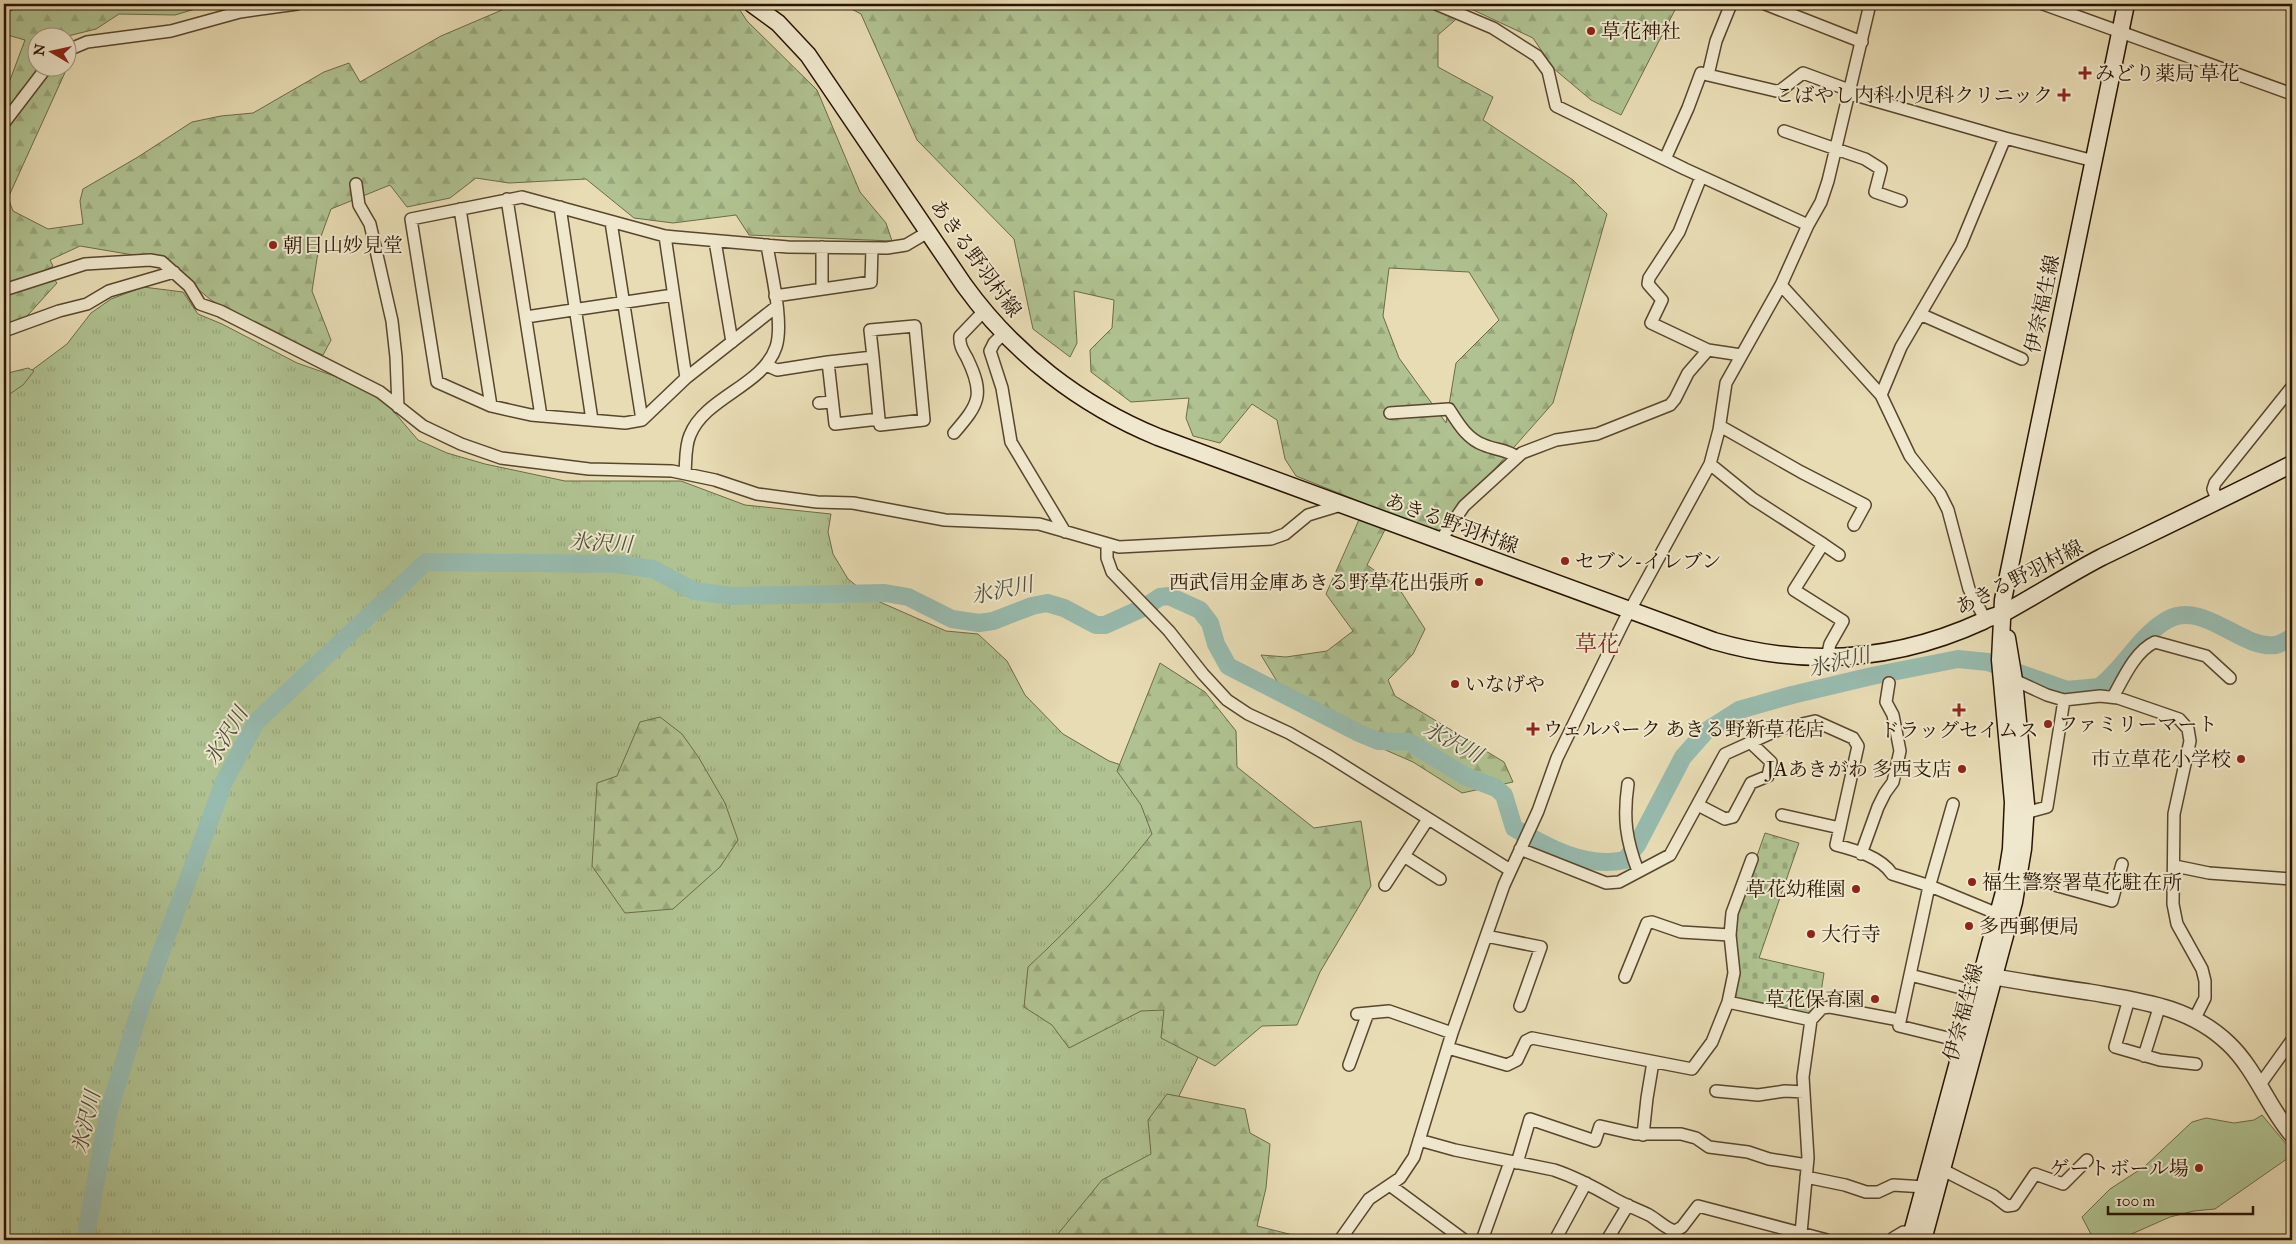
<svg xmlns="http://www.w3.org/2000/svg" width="2296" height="1244" viewBox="0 0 2296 1244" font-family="'IM FELL Great Primer','Noto Serif JP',serif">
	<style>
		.grass { fill: url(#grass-tufts); stroke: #6c6b48 }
		.forest { fill: url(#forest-firs); stroke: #6c6b48; fill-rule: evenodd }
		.cemetery { fill: url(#cemetery-stones); stroke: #6c6b48 }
		.green { fill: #b0c291; stroke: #6c6b48 }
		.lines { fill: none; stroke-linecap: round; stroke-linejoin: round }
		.river { stroke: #97bbaf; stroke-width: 18 }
		.minor-casing { stroke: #58462d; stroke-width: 14 }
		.tertiary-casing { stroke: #58462d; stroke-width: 18 }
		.secondary-casing { stroke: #281400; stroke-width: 19 }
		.minor { stroke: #f0e8ce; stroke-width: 11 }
		.tertiary { stroke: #f0e8ce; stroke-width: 15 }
		.secondary { stroke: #f0e8ce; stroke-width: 16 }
		.poi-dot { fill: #8f2418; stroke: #f0e8ce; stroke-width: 2 }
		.labels { text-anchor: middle; stroke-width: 4; stroke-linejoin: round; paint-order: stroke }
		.poi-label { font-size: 20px; fill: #281400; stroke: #f0e8ce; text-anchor: start }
		.street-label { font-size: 20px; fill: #281400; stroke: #f0e8ce }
		.water-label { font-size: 21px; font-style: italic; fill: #4f4e3d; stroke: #f0e8ce }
		.quarter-label { font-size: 22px; fill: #7a1f14; stroke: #f0e8ce }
	</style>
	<defs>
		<pattern id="grass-tufts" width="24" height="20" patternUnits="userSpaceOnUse" patternTransform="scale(1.25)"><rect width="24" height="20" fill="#b0c291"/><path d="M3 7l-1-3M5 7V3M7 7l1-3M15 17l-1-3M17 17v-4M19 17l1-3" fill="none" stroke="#97a67b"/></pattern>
		<pattern id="forest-firs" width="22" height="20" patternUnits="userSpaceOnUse" patternTransform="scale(1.25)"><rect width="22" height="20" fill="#b0c291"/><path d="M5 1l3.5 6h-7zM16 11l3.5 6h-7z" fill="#97a67b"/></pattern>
		<pattern id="cemetery-stones" width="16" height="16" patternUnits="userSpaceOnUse" patternTransform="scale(1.25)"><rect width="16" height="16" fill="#b0c291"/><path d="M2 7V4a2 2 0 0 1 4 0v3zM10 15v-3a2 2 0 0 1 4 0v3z" fill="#97a67b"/></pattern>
	</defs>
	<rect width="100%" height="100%" fill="#e8dcb4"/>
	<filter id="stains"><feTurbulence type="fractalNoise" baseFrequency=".004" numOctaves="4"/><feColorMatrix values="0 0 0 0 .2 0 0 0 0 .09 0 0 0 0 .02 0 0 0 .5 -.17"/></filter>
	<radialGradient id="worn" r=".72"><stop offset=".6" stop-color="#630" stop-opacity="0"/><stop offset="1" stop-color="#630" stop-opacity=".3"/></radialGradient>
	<path class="grass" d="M143,287L183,292L198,314L222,324L297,363L340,378L383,399L418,440L447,453L485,464L565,481H681L745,505L831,514L828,532L833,554L848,579L873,599L946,631L978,634L1007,661L1025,695L1063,734L1109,761L1158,777L1176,795L1118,982L1210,1033L1174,1106L1180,1131L1090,1240H4V391L67,344L91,313L111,299Z"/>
	<path class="forest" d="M29,4H212L175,15L119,14L96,29L68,36L73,54L68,66V38H38V68H67L8,198L13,211L48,229L83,224L80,201L83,189L138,157L192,122L221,116L253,113L324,72L349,63L360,82L441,36L516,4H736L747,21L817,90L860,192L886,223L892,241L749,235L736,215L673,223L634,218L586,179L509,183L476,178L450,198L407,207L390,185L331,209L320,239L312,291L331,340L323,355L272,335L211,300L163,260L80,246L50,260L53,266L46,270L57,283L17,327L4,335V96L25,40L4,34V13Z
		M842,4H1678L1621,115L1591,100L1553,68L1533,38L1469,8L1438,35V67L1493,97L1483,120L1573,180L1607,214L1553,403L1440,531L1392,516L1367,565L1398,587L1425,629L1413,654L1388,680L1395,696L1504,762L1513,782L1462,793L1413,762L1365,741L1281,688L1261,655L1286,657L1327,651L1353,631L1326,594L1366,504L1296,476L1285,459L1277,420L1252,404L1220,443L1193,436L1186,418L1189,398L1131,402L1091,372L1090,350L1112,328L1114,300L1074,291L1077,343L1070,357L1033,329L1014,239L917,140L861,14ZM1389,268L1469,272L1499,320L1456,363L1446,423L1399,358L1383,316Z
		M28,368L34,371L23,385L4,398V374Z
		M1160,663L1205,692L1236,731L1237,767L1314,828L1361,821L1371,886L1320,972L1297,1025L1262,1026L1215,1066L1161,1038L1164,1010L1141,1011L1069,1048L1052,1025L1024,1007L1028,967C1073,925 1114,882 1152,834L1141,805L1117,771Z
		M660,717L682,734L699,758L725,803L738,840L720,867L673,909L625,913L592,866L597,783L617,776L640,722Z
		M1167,1094L1245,1109L1250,1133L1270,1144L1266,1188L1257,1226L1293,1235L1295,1240H1053L1102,1180L1151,1154L1148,1120Z"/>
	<path class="cemetery" d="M1765,833L1799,843L1759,958L1824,973L1819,1005L1807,1017L1734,1003L1737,913Z"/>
	<path class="green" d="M2262,1115L2292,1151L2291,1156L2215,1209L2194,1211L2170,1217L2118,1240H2094L2082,1217L2110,1189L2144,1167L2192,1122L2206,1118L2234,1123L2254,1120Z"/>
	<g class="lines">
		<path class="river" d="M85,1240L108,1114L140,1009L224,782L256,722L426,562L616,564L653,569L694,591L732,596L885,593L908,597L952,619L979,623L993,621L1032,606L1047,603L1064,608L1096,625H1105L1145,607L1160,597L1169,596L1200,610L1210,623L1216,644L1228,666L1359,733L1378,741L1409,742L1465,776L1496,788L1504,795L1514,828C1547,847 1585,869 1625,860L1637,845L1683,757L1706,731L1739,710L1792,695L1872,676L1958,659L1988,662L2067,690L2099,687C2124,669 2138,637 2167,620C2202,599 2242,650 2275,645C2281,644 2287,640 2292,637"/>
		<g class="minor-casing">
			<path id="minor" d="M1436,4L1493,28L1537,56L1548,71L1556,106L1685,169L1808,225
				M1765,4L1862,42
				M2043,4L2292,94
				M68,50L87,42L171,31L240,12L297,4
				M1708,75L1776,91L1781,90L1803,73L1849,90
				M1848,93L2005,138L2094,161
				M4,123L46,68
				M1784,131L1865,159L1881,169L1875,192L1901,201
				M1665,159L1688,108L1701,73L1708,75L1716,41L1731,4
				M1701,177L1679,232L1649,278L1648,284L1662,300L1651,323L1708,350
				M356,184L359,205L370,224L392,321L396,357L398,407
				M507,199L541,416
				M560,207L592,420
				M460,209L491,406
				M611,222L642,420
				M665,236L686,378
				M715,241L732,342
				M1781,285L1881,395L1910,456L1940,494L1948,510L1969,589L1985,619
				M822,289V247
				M4,290L85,264L150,260L162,262L189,286L200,304L220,311L380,392L423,426L461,444L501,458L589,469L672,471L715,480L757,494L817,502L853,503L945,520L1039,524L1119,547L1271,539L1285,534L1308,515L1341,505
				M775,296L871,282L872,248
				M776,307L686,378L642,420L625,423L531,415L491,406L437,382L411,219L522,197L665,236L675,237L788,247L887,248L906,245L928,232
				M1920,314L2022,359
				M526,317L673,295
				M915,326L924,420L880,425L879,419L835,424L828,362L873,357L870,330Z
				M4,331L59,311L87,304L109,291L174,272
				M1004,333L994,343L990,351L1002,388L1011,442L1065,532
				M873,357L879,419
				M766,365L777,370L828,362
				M1881,395L1901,347L1961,244L2005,138
				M819,403L832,402
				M1390,413L1449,409C1458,423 1467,439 1484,445C1495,450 1506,449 1517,457
				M1720,426L1801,472L1865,505L1854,525
				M954,433C979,404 985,395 967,358C963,351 959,345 960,336L984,311
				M1710,464L1753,499L1823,544L1794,590L1843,621L1830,644L1827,657
				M685,473C686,461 685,446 690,435C705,397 763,386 776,347C784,323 771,271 767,245
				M2218,502L2213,489L2215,483L2292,387
				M1440,541L1464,506L1522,453L1556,440L1597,434L1670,405L1675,399L1688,373L1708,350L1741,355
				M1823,544L1839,555
				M1107,545V558L1112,572L1169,631L1203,674L1227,700L1248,714L1289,733L1327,755L1510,870
				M2010,678L2047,695L2064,700L2100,696L2118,698L2179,719L2188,729L2190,741L2174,814L2173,904L2177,924L2202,969L2205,981V998L2195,1018
				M2113,697C2123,679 2135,651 2155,642L2206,656L2230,678
				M1628,784C1623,818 1626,840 1638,871
				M1953,804L1928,891L1899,1026L1964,1042
				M1698,805L1725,819L1733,817L1751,783L1768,776L1771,762L1751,743
				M2025,813L2047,807L2064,700
				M1782,815L1840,828
				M1520,849L1606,883L1619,882L1670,855L1725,754L1780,729L1815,721L1853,738L1858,746L1836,845C1855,850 1881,857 1892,874L1930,886L1998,914
				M1861,854L1878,807L1885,793L1893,782L1900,751L1893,715L1886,702L1889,683
				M1404,856L1440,879
				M2175,866L2209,873L2292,879
				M2019,875L2112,901L2122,864
				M1385,885L1428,819
				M1730,935L1732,913L1752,859
				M1486,936L1541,947L1520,1006
				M1910,975L1977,992
				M1625,977L1647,923L1652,922L1681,932L1730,935L1734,973L1728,1002
				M2129,999L2115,1047L2160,1060L2196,1064
				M1357,1014L1389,1011L1452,1033
				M1811,1020L1822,1008L1830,1007L1899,1020
				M1448,1048L1507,1065L1517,1060L1526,1041L1532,1038L1692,1069L1712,1042L1728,1002L1811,1020L1803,1077L1808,1158L1801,1233L1798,1240
				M2144,1056L2160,1005
				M1349,1065L1368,1013
				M2259,1086L2292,1040
				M1716,1091L1758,1095L1785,1091L1804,1092
				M1643,1135L1647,1098L1653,1062
				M1419,1140L1455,1150L1554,1170C1575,1177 1594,1187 1613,1198C1625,1205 1637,1209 1649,1215C1658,1220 1666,1229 1675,1231L1682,1227L1698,1206L1827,1240
				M1517,1163L1530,1119L1595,1141L1600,1126L1635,1134H1681L1696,1138L1709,1147L1748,1152L1769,1159L1807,1165
				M1943,1170L1994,1196L2007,1206L2014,1205L2035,1174L2063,1184L2087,1160
				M1806,1177L1845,1185L1866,1192H1878L1893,1185L1925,1187
				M1391,1186L1464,1240
				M1340,1240L1369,1199L1400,1178L1414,1157L1452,1033L1504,885L1538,811L1557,758L1624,621L1710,464L1719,430L1726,383L1781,285L1808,225L1821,202L1828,181L1870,4
				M1482,1240L1510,1162
				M1555,1240L1586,1183
				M1607,1240L1628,1205"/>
		</g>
		<g class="tertiary-casing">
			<path id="tertiary" d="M1983,975C2018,981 2053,987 2089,992C2140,1001 2190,1006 2229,1044C2256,1070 2268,1107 2292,1135
				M1894,1240L1904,1234L1923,1237"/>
		</g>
		<g class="secondary-casing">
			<path id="secondary" d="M752,4L778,23L808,55L964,285C1013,353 1080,405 1158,437L1714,641C1807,668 1896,661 1983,621C1989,617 1997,616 2004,613C2037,595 2069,574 2102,557C2166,526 2229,496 2292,464
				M1910,1240L2004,892L2011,849L2013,802L2000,660L2003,600L2126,4
				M1923,1240L2014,902L2023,849L2026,804L2014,680L2007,638"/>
		</g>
		<use href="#minor" class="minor"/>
		<use href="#tertiary" class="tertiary"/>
		<use href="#secondary" class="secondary"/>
	</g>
	<g class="poi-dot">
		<circle cx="1591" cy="31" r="5"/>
		<path d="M2082.5 65.5h5v5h5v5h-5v5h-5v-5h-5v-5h5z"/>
		<path d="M2061.5 87.5h5v5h5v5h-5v5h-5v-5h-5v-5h5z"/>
		<circle cx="273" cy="245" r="5"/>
		<circle cx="1565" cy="561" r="5"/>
		<circle cx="1479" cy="582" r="5"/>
		<circle cx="1455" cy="684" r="5"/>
		<path d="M1956.5 702.5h5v5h5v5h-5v5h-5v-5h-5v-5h5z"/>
		<circle cx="2048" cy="724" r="5"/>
		<path d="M1530.5 721.5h5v5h5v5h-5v5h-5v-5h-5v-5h5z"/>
		<circle cx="2241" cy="759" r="5"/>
		<circle cx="1962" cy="769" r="5"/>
		<circle cx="1972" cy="882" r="5"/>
		<circle cx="1856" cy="889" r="5"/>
		<circle cx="1969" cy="926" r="5"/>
		<circle cx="1811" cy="934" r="5"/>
		<circle cx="1875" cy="999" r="5"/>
		<circle cx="2199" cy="1168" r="5"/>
	</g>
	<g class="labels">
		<g class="poi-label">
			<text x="1601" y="38">草花神社</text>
			<text x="2095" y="80">みどり薬局 草花</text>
			<text x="2053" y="102" text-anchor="end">こばやし内科小児科クリニック</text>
			<text x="283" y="252">朝日山妙見堂</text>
			<text x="1575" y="568">セブン-イレブン</text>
			<text x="1469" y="589" text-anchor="end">西武信用金庫あきる野草花出張所</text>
			<text x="1465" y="691">いなげや</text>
			<text x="2058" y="731">ファミリーマート</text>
			<text x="1543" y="736">ウェルパーク あきる野新草花店</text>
			<text x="1959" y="737" text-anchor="middle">ドラッグセイムス</text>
			<text x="2231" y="766" text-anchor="end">市立草花小学校</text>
			<text x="1952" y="776" text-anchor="end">JAあきがわ 多西支店</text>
			<text x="1982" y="889">福生警察署草花駐在所</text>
			<text x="1846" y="896" text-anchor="end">草花幼稚園</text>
			<text x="1979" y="933">多西郵便局</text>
			<text x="1821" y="941">大行寺</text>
			<text x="1865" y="1006" text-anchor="end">草花保育園</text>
			<text x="2189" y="1175" text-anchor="end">ゲートボール場</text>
		</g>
		<g class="street-label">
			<text transform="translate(976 258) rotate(54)" y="7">あきる野羽村線</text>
			<text transform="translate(2042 304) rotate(-78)" y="7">伊奈福生線</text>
			<text transform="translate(1452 523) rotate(20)" y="7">あきる野羽村線</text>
			<text transform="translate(2019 577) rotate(-27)" y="7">あきる野羽村線</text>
			<text transform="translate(1963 1012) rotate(-75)" y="7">伊奈福生線</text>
		</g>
		<g class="water-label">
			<text transform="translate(601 543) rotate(3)" y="7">氷沢川</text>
			<text transform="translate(1002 590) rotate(-12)" y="7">氷沢川</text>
			<text transform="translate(1839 662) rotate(-14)" y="7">氷沢川</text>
			<text transform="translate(226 736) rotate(-59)" y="7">氷沢川</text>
			<text transform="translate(1453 742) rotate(28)" y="7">氷沢川</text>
			<text transform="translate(86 1122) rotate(-77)" y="7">氷沢川</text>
		</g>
		<g class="quarter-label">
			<text x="1597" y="651">草花</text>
		</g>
	</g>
	<rect width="2296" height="1244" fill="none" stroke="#e8dcb4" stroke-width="20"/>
	<rect x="5" y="5" width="2286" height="1234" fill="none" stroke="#281400" stroke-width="2.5"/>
	<rect x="10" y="10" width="2276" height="1224" fill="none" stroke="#281400"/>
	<g transform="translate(52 52) rotate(279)"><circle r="24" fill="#f0e8ce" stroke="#a0937c"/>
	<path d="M0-4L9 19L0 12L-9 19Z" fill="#8f2418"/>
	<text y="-8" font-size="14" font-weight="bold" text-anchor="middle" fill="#281400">N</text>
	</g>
	<path d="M2108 1206v8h145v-8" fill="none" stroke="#281400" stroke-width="2.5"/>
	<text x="2116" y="1206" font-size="15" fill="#281400" stroke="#f0e8ce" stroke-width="4" paint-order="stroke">100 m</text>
	<rect width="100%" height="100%" filter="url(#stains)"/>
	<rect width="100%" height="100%" fill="url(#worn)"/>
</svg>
